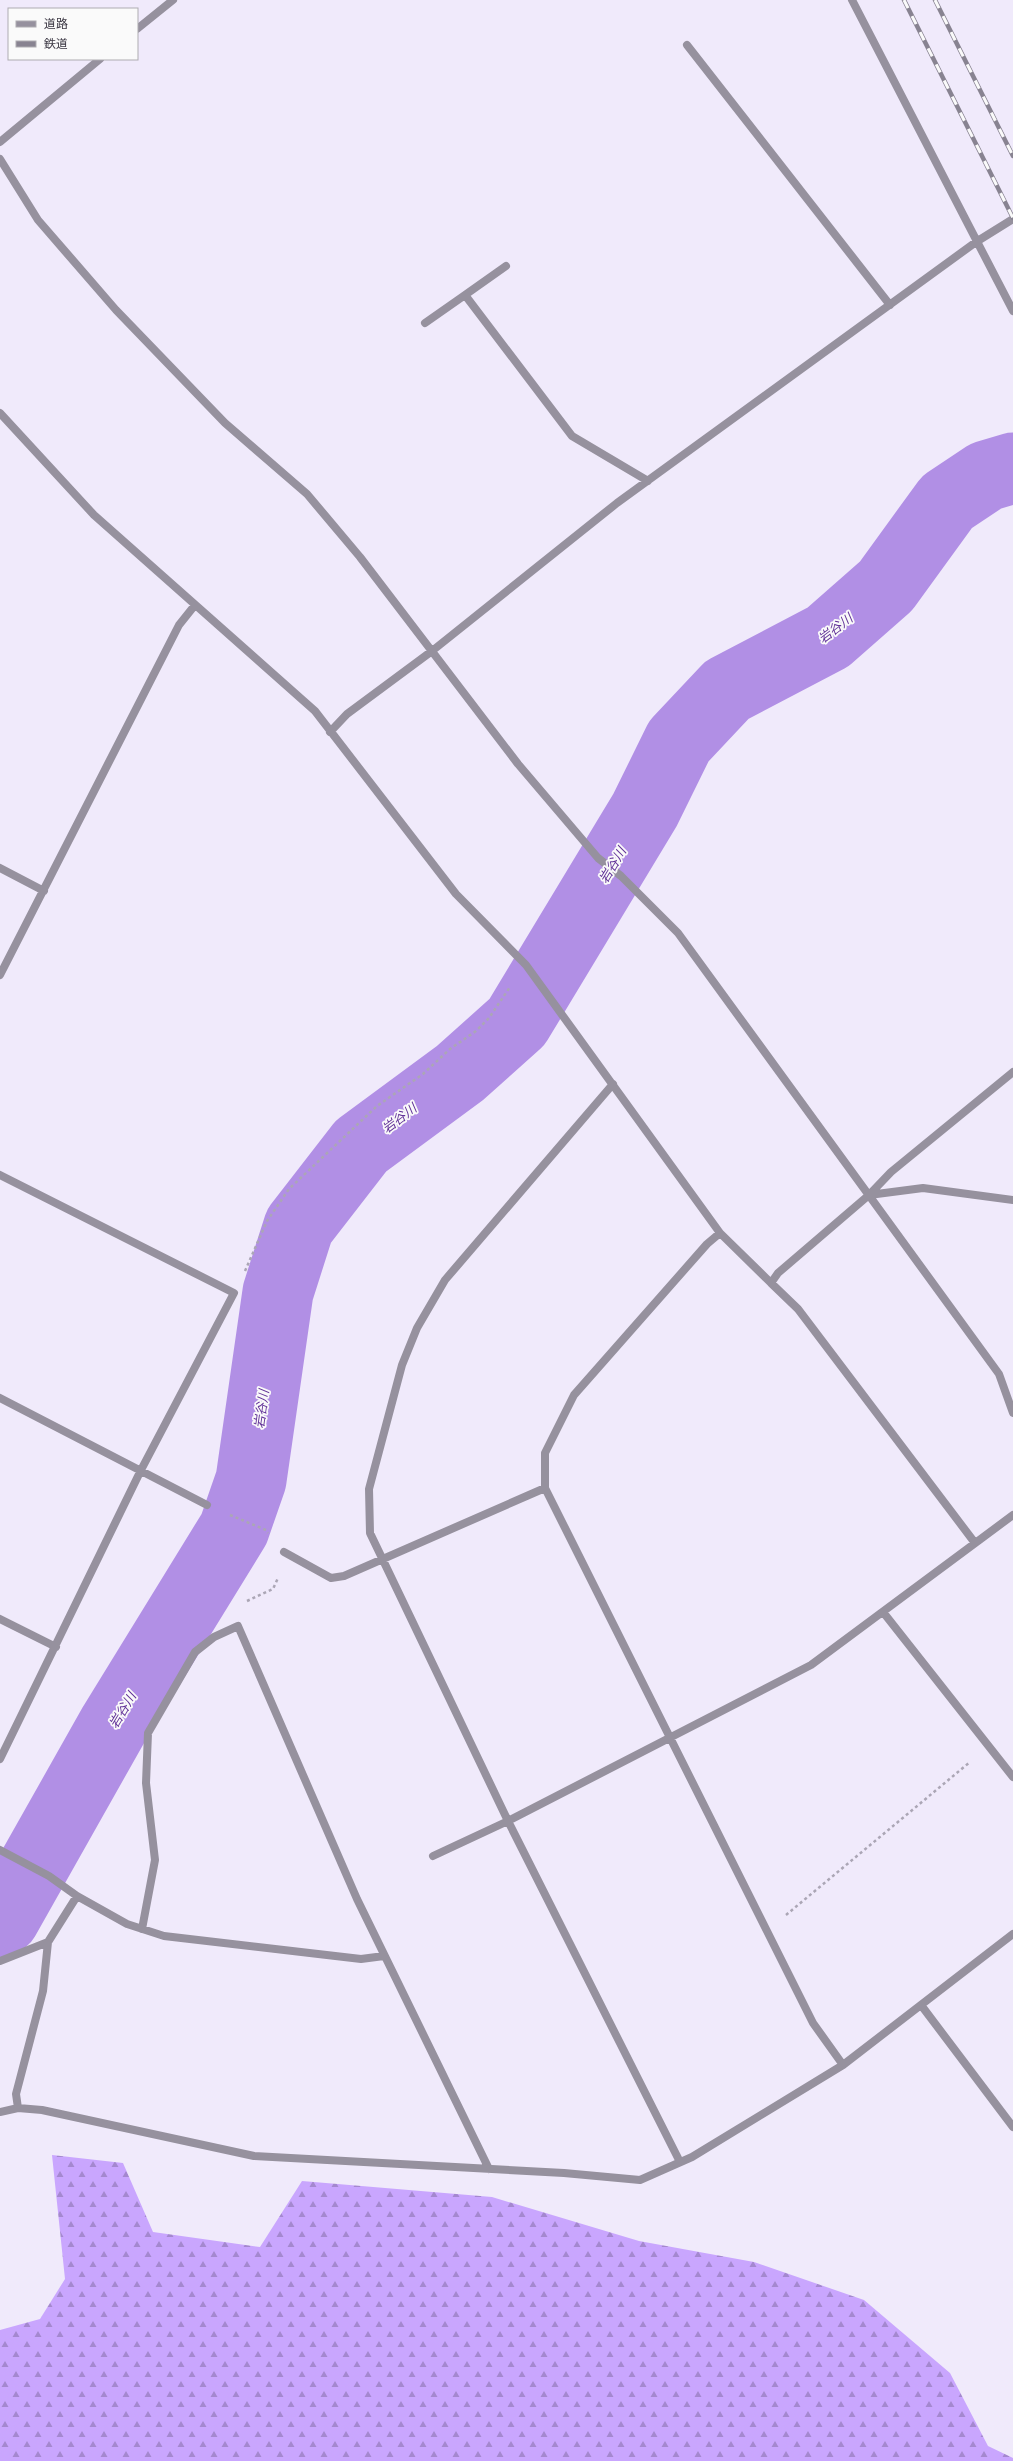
<svg xmlns="http://www.w3.org/2000/svg" width="1013" height="2461" viewBox="0 0 1013 2461" font-family="'Zilla Slab','Noto Sans JP',serif">
	<style>
		.forest { fill: url(#forest-firs) }
		.lines { fill: none; stroke-linecap: round; stroke-linejoin: round }
		.river { stroke: #b18fe5; stroke-width: 71 }
		.path { stroke: #aba6b5; stroke-width: 2.5; stroke-dasharray: 3 3; stroke-linecap: butt }
		.street { stroke: #96919e; stroke-width: 8 }
		.rail-casing { stroke: #888391; stroke-width: 4.5 }
		.rail { stroke: #fafafa; stroke-width: 3; stroke-dasharray: 9; stroke-linecap: butt }
		.labels { text-anchor: middle; stroke-width: 3.5; stroke-linejoin: round; paint-order: stroke }
		.water-label { font-size: 13px; font-style: italic; fill: #623398; stroke: #fafafa }
	</style>
	<defs>
		<pattern id="forest-firs" width="22" height="20" patternUnits="userSpaceOnUse"><rect width="22" height="20" fill="#c9a6fe"/><path d="M5 1l3.5 6h-7zM16 11l3.5 6h-7z" fill="#a488cf"/></pattern>
	</defs>
	<rect width="100%" height="100%" fill="#f0eafb"/>
	<path class="forest" d="M52,2155L123,2163L153,2232L260,2247L302,2181L492,2197L639,2241L754,2262L864,2300L950,2373L988,2446L1013,2458V2461H0V2330L40,2319L65,2279Z"/>
	<g class="lines">
		<path class="river" d="M0,1922L4,1919L114,1724L234,1529L251,1480L278,1292L299,1226L361,1146L460,1073L517,1022L645,810L679,741L727,690L828,637L886,586L947,502L986,476L1013,468"/>
		<path class="path" d="M245,1271L267,1221L289,1189L377,1106L423,1074L450,1049L476,1031L489,1018L510,987
			M230,1515L266,1530L268,1533
			M247,1601L273,1589L278,1578
			M786,1915L970,1762"/>
		<path class="street" d="M852,0L1013,311
			M137,29L173,0
			M687,45L890,305
			M0,142L100,59
			M0,159L38,220L116,310L225,423L307,494L360,557L518,764L598,858L621,876L678,933L999,1374L1013,1413
			M506,266L465,295L572,436L648,481
			M425,323L465,295
			M0,413L94,515L315,711L456,894L526,965L720,1233L771,1283L778,1273L869,1195L891,1172L1013,1072
			M330,732L347,714L432,651L617,503L976,242L1013,219
			M0,868L44,891
			M0,975L179,625L195,605
			M613,1084L445,1280L417,1328L402,1365L369,1489L370,1533L508,1821L680,2162
			M0,1175L234,1293L141,1470L0,1759
			M869,1195L923,1188L1013,1200
			M720,1233L707,1244L574,1395L545,1453V1488L813,2023L843,2065
			M771,1283L798,1309L975,1543
			M0,1398L207,1505
			M284,1552L331,1578L344,1576L545,1488
			M883,1612L1013,1777
			M0,1619L56,1647
			M0,1850L49,1876L77,1896L127,1924L164,1936L361,1959L384,1956
			M433,1856L508,1821L811,1665L1013,1515
			M142,1929L155,1860L146,1783L148,1733L195,1652L214,1637L238,1626L357,1899L489,2169
			M0,1961L48,1942
			M921,2005L1013,2127
			M18,2108L16,2094L43,1991L48,1942L77,1896
			M0,2112L18,2108L42,2110L254,2156L564,2173L640,2180L692,2157L843,2065L1013,1934"/>
		<g class="rail-casing">
			<path id="rail" d="M904,0L1013,218
				M935,0L1013,156"/>
		</g>
		<use href="#rail" class="rail"/>
	</g>
	<g class="labels">
		<g class="water-label">
			<text transform="translate(835 628) rotate(-37)" y="5">岩谷川</text>
			<text transform="translate(612 865) rotate(-59)" y="5">岩谷川</text>
			<text transform="translate(399 1118) rotate(-37)" y="5">岩谷川</text>
			<text transform="translate(261 1409) rotate(-82)" y="5">岩谷川</text>
			<text transform="translate(122 1710) rotate(-59)" y="5">岩谷川</text>
		</g>
	</g>
	<rect x="8" y="8" width="130" height="52" fill="#fafafa" stroke="#aeacb1"/>
	<rect x="16" y="21" width="20" height="6" fill="#96919e" stroke="#aeacb1"/>
	<text x="44" y="28" font-size="12" fill="#3b3743">道路</text>
	<rect x="16" y="41" width="20" height="6" fill="#888391" stroke="#aeacb1"/>
	<text x="44" y="48" font-size="12" fill="#3b3743">鉄道</text>
</svg>
